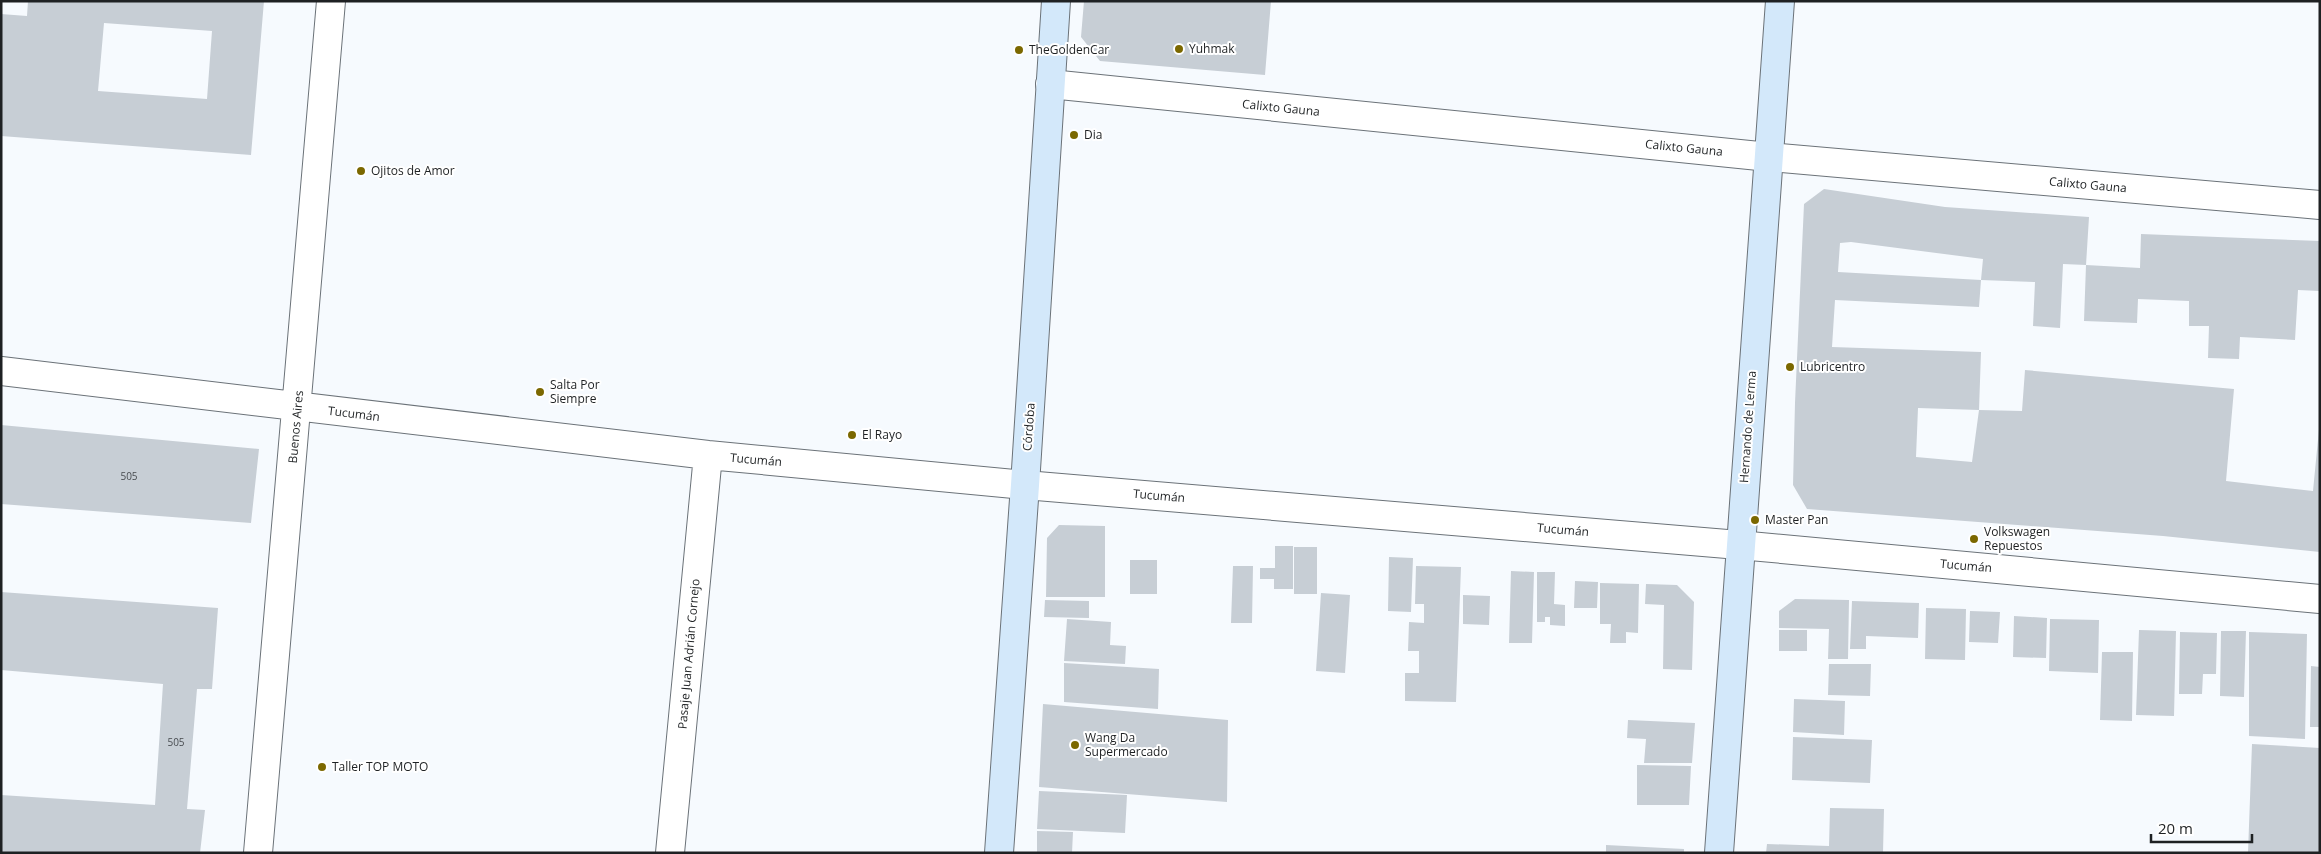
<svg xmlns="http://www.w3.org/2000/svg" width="2321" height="854" viewBox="0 0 2321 854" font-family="'Open Sans',sans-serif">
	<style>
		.building { fill: #c7ced5; fill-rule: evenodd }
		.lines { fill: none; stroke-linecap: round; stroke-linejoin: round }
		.minor-casing { stroke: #6b7278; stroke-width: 30 }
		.secondary-casing { stroke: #6b7278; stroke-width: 30 }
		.minor { stroke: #fff; stroke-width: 28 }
		.secondary { stroke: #d3e8fa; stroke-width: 28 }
		.poi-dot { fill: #7b6800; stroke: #fff; stroke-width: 2 }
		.labels { text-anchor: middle; stroke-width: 4; stroke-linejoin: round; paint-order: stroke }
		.number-label { font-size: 10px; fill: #484c50 }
		.poi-label { font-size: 12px; fill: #1e2123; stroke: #fff; text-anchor: start }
		.street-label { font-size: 12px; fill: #1e2123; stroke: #fff }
	</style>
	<rect width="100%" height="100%" fill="#f6fafe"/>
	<path class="building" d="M28,1H264L251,155L1,136V14L27,16ZM104,23L212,31L207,99L98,91Z
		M1084,1H1271L1265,75L1100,61L1081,37Z
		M1824,189L1945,207L2089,217L2086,265L2140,268L2141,234L2320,241V291L2298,290L2295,340L2240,337L2239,359L2208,358L2209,326H2189V301L2138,299L2137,323L2084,321L2086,265L2063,264L2060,328L2033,326L2035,282L1981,280L1979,307L1835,300L1832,347L1981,352L1979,410L1918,408L1916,457L1972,462L1979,410L2022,411L2025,370L2234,389L2226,481L2313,491L2320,419V552L2163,536L1807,509L1793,485L1795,403L1804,204ZM1851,242L1983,259L1981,280L1838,272L1840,243Z
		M1,425L259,449L251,523L1,504Z
		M1059,525L1105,526V597H1046L1047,538Z
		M1275,546H1293V589H1274V579H1260V568H1275Z
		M1294,547H1317V594H1294Z
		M1389,557L1413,558L1411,612L1388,611Z
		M1130,560H1157V594H1130Z
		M1233,566H1253L1252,623H1231Z
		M1416,566L1461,567L1456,702L1405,701V673H1419V651H1408L1409,622L1424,623V604H1415Z
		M1511,571L1534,572L1532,643H1509Z
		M1537,572H1555L1554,604L1565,605V626L1550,625V617H1545V622H1537Z
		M1575,581L1598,582L1597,608H1574Z
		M1600,583L1639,584L1638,633L1626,632V643H1610L1611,624H1600Z
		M1646,584L1677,585L1694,602L1692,670L1663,669L1664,605L1645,604Z
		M1,592L218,608L212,689H197L187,809L205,810L200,853H1V795L155,805L163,684L1,670Z
		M1321,593L1350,595L1345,673L1316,671Z
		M1463,595L1490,596L1489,625L1463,624Z
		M1795,599L1849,600L1848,659H1828L1829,629L1779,628V611Z
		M1045,600L1089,601V618L1044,617Z
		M1852,601L1919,603L1918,638L1866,636V649H1850Z
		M1926,608L1966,609L1965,660L1925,659Z
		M1970,611L2000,612L1998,643L1969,642Z
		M2014,616L2047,618L2046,658L2013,657Z
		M1067,619L1111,622L1110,645L1126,646L1125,664L1064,661Z
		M2050,619L2099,620L2098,673L2049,671Z
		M1779,630H1807V651H1779Z
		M2139,630L2176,631L2174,716L2136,715Z
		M2221,631H2246L2244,697L2220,696Z
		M2180,632L2217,633L2216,674H2203L2202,694H2179Z
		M2249,632L2307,634L2305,739L2249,736Z
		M2102,652H2133L2132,721L2100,720Z
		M1064,663L1159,669L1158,709L1064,702Z
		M1829,664H1871L1870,696L1828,695Z
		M2311,666L2320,667V727H2310Z
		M1794,699L1845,701L1844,735L1793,732Z
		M1043,704L1228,720L1227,802L1039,787Z
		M1628,720L1695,723L1692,763H1644L1646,739L1627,738Z
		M1793,737L1872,740L1870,783L1792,780Z
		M2252,744L2320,748V853H2248Z
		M1637,765L1691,766L1689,805H1637Z
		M1039,791L1127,795L1125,833L1037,829Z
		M1830,808L1884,809L1883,853H1766L1767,844L1829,846Z
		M1037,831L1073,832L1072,853H1037Z
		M1606,845L1684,849V853H1606Z"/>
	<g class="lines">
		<g class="minor-casing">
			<path id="minor" d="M1050,84L1769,157L2320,205
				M1,371L708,455L1025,485L1739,545L2320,599
				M258,853L331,1
				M670,853L708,455"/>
		</g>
		<g class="secondary-casing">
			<path id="secondary" d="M999,853L1025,485L1056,1
				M1719,853L1780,1"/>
		</g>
		<use href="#minor" class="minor"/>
		<use href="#secondary" class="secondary"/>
	</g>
	<g class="poi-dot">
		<circle cx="1179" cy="49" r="5"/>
		<circle cx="1019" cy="50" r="5"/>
		<circle cx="1074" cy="135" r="5"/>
		<circle cx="361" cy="171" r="5"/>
		<circle cx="1790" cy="367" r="5"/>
		<circle cx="540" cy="392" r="5"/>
		<circle cx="852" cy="435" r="5"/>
		<circle cx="1755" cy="520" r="5"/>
		<circle cx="1974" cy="539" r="5"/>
		<circle cx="1075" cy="745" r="5"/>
		<circle cx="322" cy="767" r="5"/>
	</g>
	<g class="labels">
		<g class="number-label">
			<text x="129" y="480">505</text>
			<text x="176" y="746">505</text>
		</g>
		<g class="poi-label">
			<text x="1189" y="53">Yuhmak</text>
			<text x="1029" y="54">TheGoldenCar</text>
			<text x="1084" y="139">Dia</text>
			<text x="371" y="175">Ojitos de Amor</text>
			<text x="1800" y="371">Lubricentro</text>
			<text x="550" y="389">Salta Por<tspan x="550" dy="14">Siempre</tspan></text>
			<text x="862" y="439">El Rayo</text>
			<text x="1765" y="524">Master Pan</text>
			<text x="1984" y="536">Volkswagen<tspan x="1984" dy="14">Repuestos</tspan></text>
			<text x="1085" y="742">Wang Da<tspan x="1085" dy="14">Supermercado</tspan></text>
			<text x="332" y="771">Taller TOP MOTO</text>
		</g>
		<g class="street-label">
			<text transform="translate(1281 108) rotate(6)" y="4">Calixto Gauna</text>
			<text transform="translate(1684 148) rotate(6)" y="4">Calixto Gauna</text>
			<text transform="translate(2088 185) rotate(5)" y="4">Calixto Gauna</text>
			<text transform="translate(354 414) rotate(7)" y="4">Tucumán</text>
			<text transform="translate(296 427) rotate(-85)" y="4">Buenos Aires</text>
			<text transform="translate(1029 427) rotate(-86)" y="4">Córdoba</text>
			<text transform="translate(1748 427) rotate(-86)" y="4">Hernando de Lerma</text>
			<text transform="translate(756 460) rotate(5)" y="4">Tucumán</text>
			<text transform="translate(1159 496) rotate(5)" y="4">Tucumán</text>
			<text transform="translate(1563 530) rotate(5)" y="4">Tucumán</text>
			<text transform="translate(1966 566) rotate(5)" y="4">Tucumán</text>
			<text transform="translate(689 654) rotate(-85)" y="4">Pasaje Juan Adrián Cornejo</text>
		</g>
	</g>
	<rect width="2321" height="854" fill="none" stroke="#1e2123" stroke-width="5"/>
	<path d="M2151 834v8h101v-8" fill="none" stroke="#1e2123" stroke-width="2.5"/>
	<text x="2158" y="834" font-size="15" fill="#1e2123" stroke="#ffffff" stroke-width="4" paint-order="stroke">20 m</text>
</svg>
